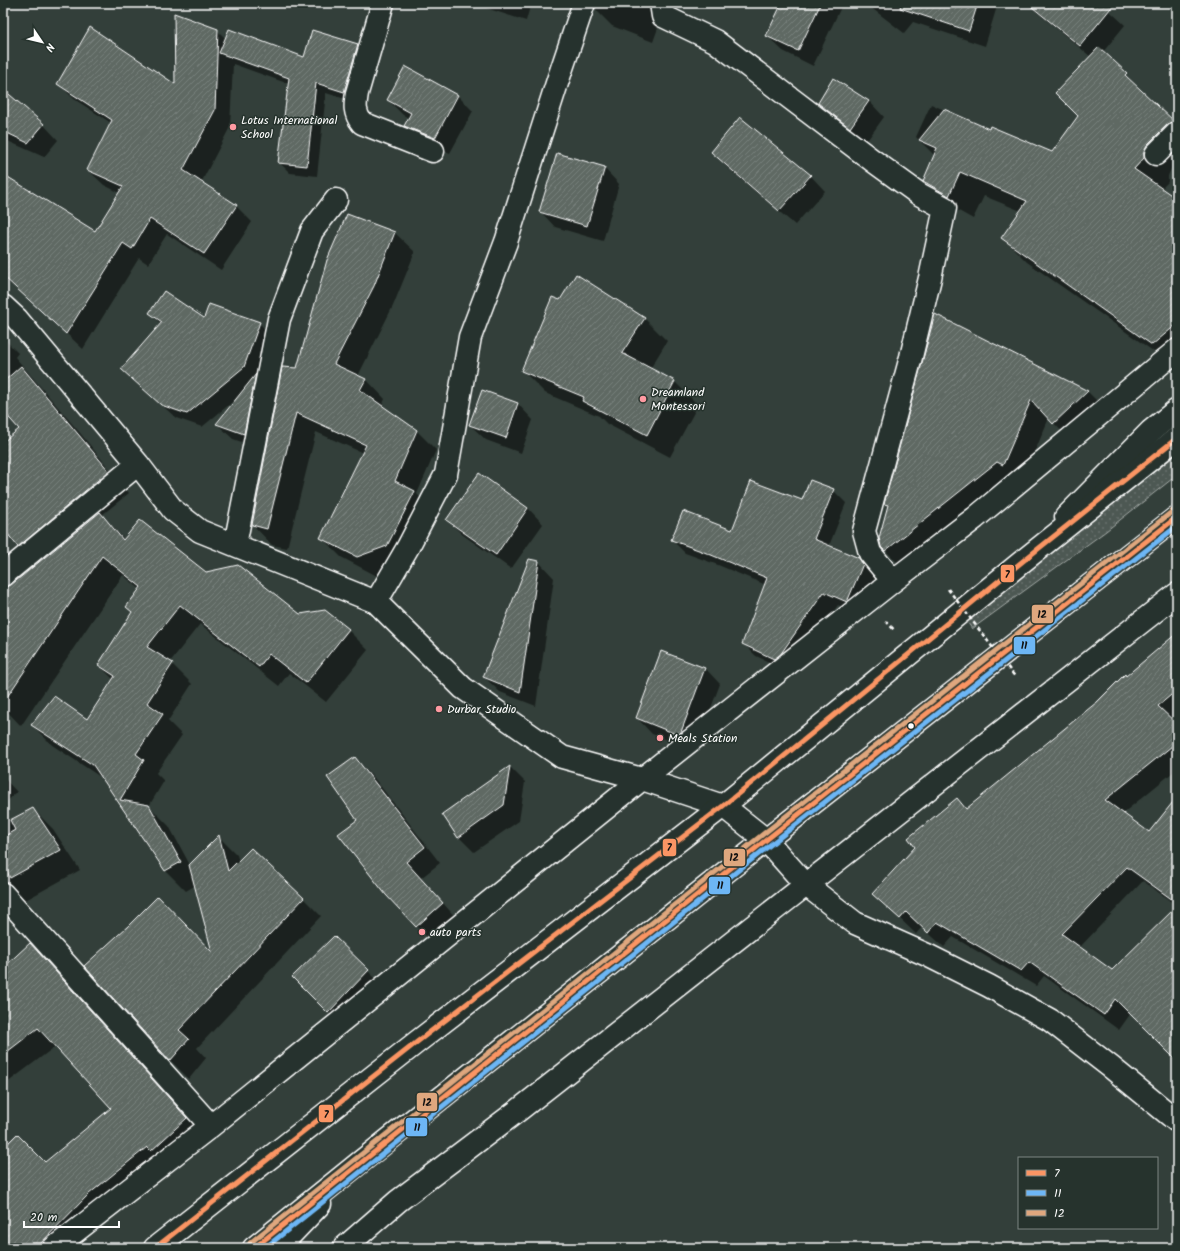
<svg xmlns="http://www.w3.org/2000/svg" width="1180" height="1251" viewBox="0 0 1180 1251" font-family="Kalam,sans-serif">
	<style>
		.grass { fill: url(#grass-dots); stroke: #a6aca9 }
		.shadow { fill: #0007 }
		.building { fill: url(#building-hatch); stroke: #fff }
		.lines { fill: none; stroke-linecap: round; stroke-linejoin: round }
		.minor-casing { stroke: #fff; stroke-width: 25 }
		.highway-casing { stroke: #fff; stroke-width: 25 }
		.path { stroke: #fff; stroke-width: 2.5; stroke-dasharray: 4 3; stroke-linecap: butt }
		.minor { stroke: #26332d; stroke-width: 22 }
		.highway { stroke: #26332d; stroke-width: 22 }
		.path-bridge { stroke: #fff; stroke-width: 2.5; stroke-dasharray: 4 3; stroke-linecap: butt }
		.bus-1-casing { stroke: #26332d; stroke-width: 8 }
		.bus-2-casing { stroke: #26332d; stroke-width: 8 }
		.bus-3-casing { stroke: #26332d; stroke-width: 8 }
		.bus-1 { stroke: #fb9564; stroke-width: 5 }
		.bus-2 { stroke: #6db6f5; stroke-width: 5 }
		.bus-3 { stroke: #dfa77e; stroke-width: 5 }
		.poi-dot { fill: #ff9aa2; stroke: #26332d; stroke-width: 1.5 }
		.bus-dot { fill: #fff; stroke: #26332d; stroke-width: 1.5 }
		.labels { text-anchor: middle; stroke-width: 3; stroke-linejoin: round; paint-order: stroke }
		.poi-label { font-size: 12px; fill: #fff; stroke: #26332d; text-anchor: start }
		.line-badge { stroke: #26332d; stroke-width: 1.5 }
		.pale-badge-label { font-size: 11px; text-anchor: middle; font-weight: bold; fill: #111 }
	</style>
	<defs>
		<pattern id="grass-dots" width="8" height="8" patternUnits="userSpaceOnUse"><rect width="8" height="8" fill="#4d5853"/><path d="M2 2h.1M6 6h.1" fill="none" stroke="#68716d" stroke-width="1.8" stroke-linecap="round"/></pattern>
		<pattern id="building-hatch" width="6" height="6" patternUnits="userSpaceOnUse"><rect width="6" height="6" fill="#5f6964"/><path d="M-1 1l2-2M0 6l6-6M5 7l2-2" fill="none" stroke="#77807b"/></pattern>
	</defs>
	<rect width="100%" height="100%" fill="#333f3a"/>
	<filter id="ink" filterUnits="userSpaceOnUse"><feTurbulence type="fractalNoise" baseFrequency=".025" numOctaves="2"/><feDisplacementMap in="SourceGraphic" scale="8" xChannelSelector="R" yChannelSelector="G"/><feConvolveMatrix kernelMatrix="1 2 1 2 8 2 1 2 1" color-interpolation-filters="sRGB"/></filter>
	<g filter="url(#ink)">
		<path class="grass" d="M1177,454V475L1106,531L972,629L966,620Z"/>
		<path class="shadow" d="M475,3H531L526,21L477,5Z
			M599,3H667L653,42L612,26L596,10Z
			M783,3H843L813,66L783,51L767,36Z
			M865,3H998L985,46L913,22L904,33Z
			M1026,3H1101L1125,25L1103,52L1177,126V163L1171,169L1168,176V182L1161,189L1177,200V368L1027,262L1003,238L1021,211L984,196L973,219L948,205L924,181L935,156L916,137L931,104L989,130L1052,154L1079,116L1091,57Z
			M217,30L226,39L304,58L358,45L368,56L355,102L326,93L317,176L290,173L279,162L289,84L233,64L230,127L201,183L236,206L252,222L221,270L167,234L148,264L139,258L83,349L22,292L3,279V184L95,233L120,193L104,185L88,170L111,123L74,99L58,83L176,86Z
			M406,67L458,96L473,111L450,153L420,141L405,126L409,118L403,115L388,100Z
			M834,80L869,101L884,117L866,142L834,118L819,103Z
			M3,91L43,124L58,140L44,157L3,139Z
			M712,152L810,175L825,191L795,225L728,168Z
			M604,168L619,184L603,241L555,227L540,211Z
			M347,215L395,233L415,252L393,306L358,376L366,379L385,399L382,406L416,430L436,450L417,494L434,511L407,565L377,576L341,557L321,537L363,453L316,432L287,548L272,545L253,525L298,369Z
			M150,313L204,319L259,323L273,337L259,448L233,439L217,424L236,399L202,427L176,418L122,369L161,324Z
			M936,315L1088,392L1106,410L1072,442L1049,418L1022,482L904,569L885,550L889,508L885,504Z
			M644,318L667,341L650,369L675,382L698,405L670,457L607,424L599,416L545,393L522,370Z
			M3,338L18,353L15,357L80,433L129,493L102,515L125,540L206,573L300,615L348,630L368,650L326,702L289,673L279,686L200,624L170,662L192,684L168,721L182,735L156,773L164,781L149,806L169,826L190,865L219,837L237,855L239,862L303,898L321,916L197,1048L206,1058L189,1079L171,1061L86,966L214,954L196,885L186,891L166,871L102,778L52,745L32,725L87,720L114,680L99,665L133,612L141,590L123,575L21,726L3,707V589L11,586L37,564L19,546L3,527V444L20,430L3,410Z
			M483,391L518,404L533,420L521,453L486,440L470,425Z
			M479,474L528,508L543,524L511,569L463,535L447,520Z
			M833,490L846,503L829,546L858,559L876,578L860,614L838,605L793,668L788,671L756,656L743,643L766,585L718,565L685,553L672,540L732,532L802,501Z
			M539,562L554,578L536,706L500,692L484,677Z
			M1177,635V769L1122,814L1149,834L1177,799V906L1143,881L1080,947L1113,971L1177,907V1060L1131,1013L1119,1030L1044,976L1036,986L953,937L944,947L922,927L916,934L874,894L957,799L967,810L1097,703L1126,677Z
			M705,668L720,684L696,748L694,750L652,734L637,718Z
			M355,759L371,774L440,863L421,878L457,919L432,942L416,926L358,821Z
			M510,767L525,782L519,821L474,852L459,837Z
			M3,777L17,792L3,805Z
			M33,809L53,829L80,870L4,912L8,918L3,922V811L10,821Z
			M334,937L383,986L344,1028L293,977Z
			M30,945L48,963L204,1137L71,1248H3V1150L45,1163L112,1108L56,1046L3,1086V970Z"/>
		<path class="building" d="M782,3H821L798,51L766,36Z
			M901,3H978L969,31L900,8Z
			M1027,3H1115L1080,46Z
			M174,13L218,29L215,110L183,170L237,205L204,254L150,219L132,249L123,243L66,334L3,276V174L95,231L123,186L87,170L112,120L57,84L90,27L175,84Z
			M229,29L304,57L312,30L358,44L344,92L316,83L307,166L278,163L289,78L219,53Z
			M1099,47L1127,73L1125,75L1174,121L1168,124L1147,145L1144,151V158L1134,169L1177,199V324L1152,345L1001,238L1027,201L960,172L949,196L923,181L937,148L919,140L944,109L989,129L990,126L1052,152L1078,116L1055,93Z
			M405,66L458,95L435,138L404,126L411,113L387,100Z
			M833,78L869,101L850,128L818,103Z
			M3,89L44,124L28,143L3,131Z
			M740,117L811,175L779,211L711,152Z
			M557,153L605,167L587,226L539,212Z
			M347,214L395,232L374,286L334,364L366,379L360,390L417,430L395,481L415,491L387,546L357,557L320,538L366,445L296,413L267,529L252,525L282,367L297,368L327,260Z
			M576,274L645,318L622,353L675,381L647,435L582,401L584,397L521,371L552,297L560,300Z
			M164,291L204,318L209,304L260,322L244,367L187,414L161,405L121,369L162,322L149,313Z
			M935,314L1088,391L1053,424L1031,400L1003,465L997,462L885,551L881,547L879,538L888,505L884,504Z
			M21,366L109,471L18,547L3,528V442L19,429L3,411V382Z
			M256,374L244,434L216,424Z
			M482,390L518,403L506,438L469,425Z
			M479,473L528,508L496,555L446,520Z
			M810,480L834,489L814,539L859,558L863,564L847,602L824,592L780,655L774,659L742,644L767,578L704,552L671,540L683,511L732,530L751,481L802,500Z
			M100,512L123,540L140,520L206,572L238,565L300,614L325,610L349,629L306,683L269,654L259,667L180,605L147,647L173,663L147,703L163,714L136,754L144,760L120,800L149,805L181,862L165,871L93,765L31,725L54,696L87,719L115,676L98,665L132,612L126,607L141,587L102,556L3,703V588L11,585Z
			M529,559L539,561L520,692L483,677Z
			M1177,633V690L1158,706L1177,724V742L1105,800L1149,832L1177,797V903L1127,867L1062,934L1112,970L1177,906V1061L1115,999L1104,1015L1029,962L1021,971L937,922L928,933L906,912L900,919L872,894L915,847L908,838L957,798L966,809L1097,702L1125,674L1126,676Z
			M661,651L705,668L681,732L678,735L636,718Z
			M355,757L425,847L406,862L443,903L416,927L386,895L338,834L357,820L327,777Z
			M510,766L504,805L458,838L442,814Z
			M33,808L61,850L10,878L3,863V837L15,830L10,820Z
			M219,835L228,871L251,848L304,898L179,1030L189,1039L170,1061L84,966L128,926L158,896L212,952L189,865Z
			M334,936L369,970L328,1013L292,977Z
			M30,943L187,1118L151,1151L147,1147L89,1194L36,1248H3V1148L17,1134L45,1162L111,1108L38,1028L3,1055V968Z"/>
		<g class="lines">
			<g class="minor-casing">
				<path id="minor" d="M383,3L357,93C355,105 354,113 362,123L433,151
					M661,3L663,16L715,41L872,160L919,194L945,208L930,278L911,357L864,531L870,553L893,581
					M1156,154L1177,133
					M3,306L17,319L138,464L173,510L200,531L376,602L463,688L562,757L642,779L723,806L766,840L805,884L855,923L927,955L989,986L1050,1020L1112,1068L1177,1121
					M1066,517L1151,431L1177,410
					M235,545L279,319L312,231L336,200
					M3,575L138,464
					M376,602L408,547L446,474L470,337L506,242L558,80L584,3
					M3,894L211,1126
					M54,1248L211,1126L642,779L893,581L975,518L1177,350
					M278,1248L320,1204
					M344,1248L398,1201L520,1109L1177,594"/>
			</g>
			<g class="highway-casing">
				<path id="highway" d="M155,1248L417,1042L723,806L1023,561L1177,438
					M254,1248L358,1164L766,840L1177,517"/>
			</g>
			<path class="path" d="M886,621L895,631"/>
			<use href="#minor" class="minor"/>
			<use href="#highway" class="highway"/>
			<path class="path-bridge" d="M948,589L1016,678"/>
			<g class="bus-1-casing">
				<path id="bus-1" d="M155,1248L417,1042L723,806L1023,561L1177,438
					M254,1248L766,840L1177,517"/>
			</g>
			<g class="bus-2-casing">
				<path id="bus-2" d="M265,1248L770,845L1177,526"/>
			</g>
			<g class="bus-3-casing">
				<path id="bus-3" d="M250,1243L762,835L1173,511"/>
			</g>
			<use href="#bus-1" class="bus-1"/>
			<use href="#bus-2" class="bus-2"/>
			<use href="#bus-3" class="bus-3"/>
		</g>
	</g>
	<g class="poi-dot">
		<circle cx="233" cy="127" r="4"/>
		<circle cx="643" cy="399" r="4"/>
		<circle cx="439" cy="709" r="4"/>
		<circle cx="660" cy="738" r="4"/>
		<circle cx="422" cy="932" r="4"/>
	</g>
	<circle class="bus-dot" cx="911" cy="726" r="3.5"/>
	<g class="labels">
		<g class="poi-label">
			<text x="241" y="124">Lotus International<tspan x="241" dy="14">School</tspan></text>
			<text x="651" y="396">Dreamland<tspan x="651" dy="14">Montessori</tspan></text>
			<text x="447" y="713">Durbar Studio</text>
			<text x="668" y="742">Meals Station</text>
			<text x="430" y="936">auto parts</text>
		</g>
	</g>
	<g class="line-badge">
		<rect x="1000" y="564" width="15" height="19" rx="4" fill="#fb9564"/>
		<rect x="1031" y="604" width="23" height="20" rx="4" fill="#dfa77e"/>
		<rect x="1013" y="636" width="23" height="19" rx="4" fill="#6db6f5"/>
		<rect x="662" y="838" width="15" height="19" rx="4" fill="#fb9564"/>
		<rect x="723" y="848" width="23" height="19" rx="4" fill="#dfa77e"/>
		<rect x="708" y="876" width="23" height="19" rx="4" fill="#6db6f5"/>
		<rect x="416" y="1092" width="22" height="20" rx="4" fill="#dfa77e"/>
		<rect x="318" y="1104" width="16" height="19" rx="4" fill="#fb9564"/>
		<rect x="405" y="1117" width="23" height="20" rx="4" fill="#6db6f5"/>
	</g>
	<g class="pale-badge-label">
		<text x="1007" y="578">7</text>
		<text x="1042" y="618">12</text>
		<text x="1024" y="649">11</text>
		<text x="669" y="851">7</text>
		<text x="734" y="861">12</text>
		<text x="720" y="889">11</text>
		<text x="427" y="1106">12</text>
		<text x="326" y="1118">7</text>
		<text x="417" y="1131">11</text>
	</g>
	<rect width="1180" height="1251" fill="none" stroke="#26332d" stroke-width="16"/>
	<rect x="8" y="8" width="1164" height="1235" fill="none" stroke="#fff" stroke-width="1.5" filter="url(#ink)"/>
	<rect x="1018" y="1157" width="140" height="72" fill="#26332d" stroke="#7d8581"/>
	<rect x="1026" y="1170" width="20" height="6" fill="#fb9564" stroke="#7d8581"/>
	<text x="1054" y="1177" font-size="12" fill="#ffffff">7</text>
	<rect x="1026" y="1190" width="20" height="6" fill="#6db6f5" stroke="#7d8581"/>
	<text x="1054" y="1197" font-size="12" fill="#ffffff">11</text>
	<rect x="1026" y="1210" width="20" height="6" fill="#dfa77e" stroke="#7d8581"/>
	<text x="1054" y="1217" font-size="12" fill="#ffffff">12</text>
	<g transform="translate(42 42) rotate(125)" stroke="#26332d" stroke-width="3" paint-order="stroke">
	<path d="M0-3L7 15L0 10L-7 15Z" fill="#ffffff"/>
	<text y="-6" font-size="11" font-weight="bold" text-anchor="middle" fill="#ffffff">N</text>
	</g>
	<path d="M24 1221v6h95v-6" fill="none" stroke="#ffffff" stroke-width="2"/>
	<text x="30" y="1221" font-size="12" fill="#ffffff" stroke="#26332d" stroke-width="3" paint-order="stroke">20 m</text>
</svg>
